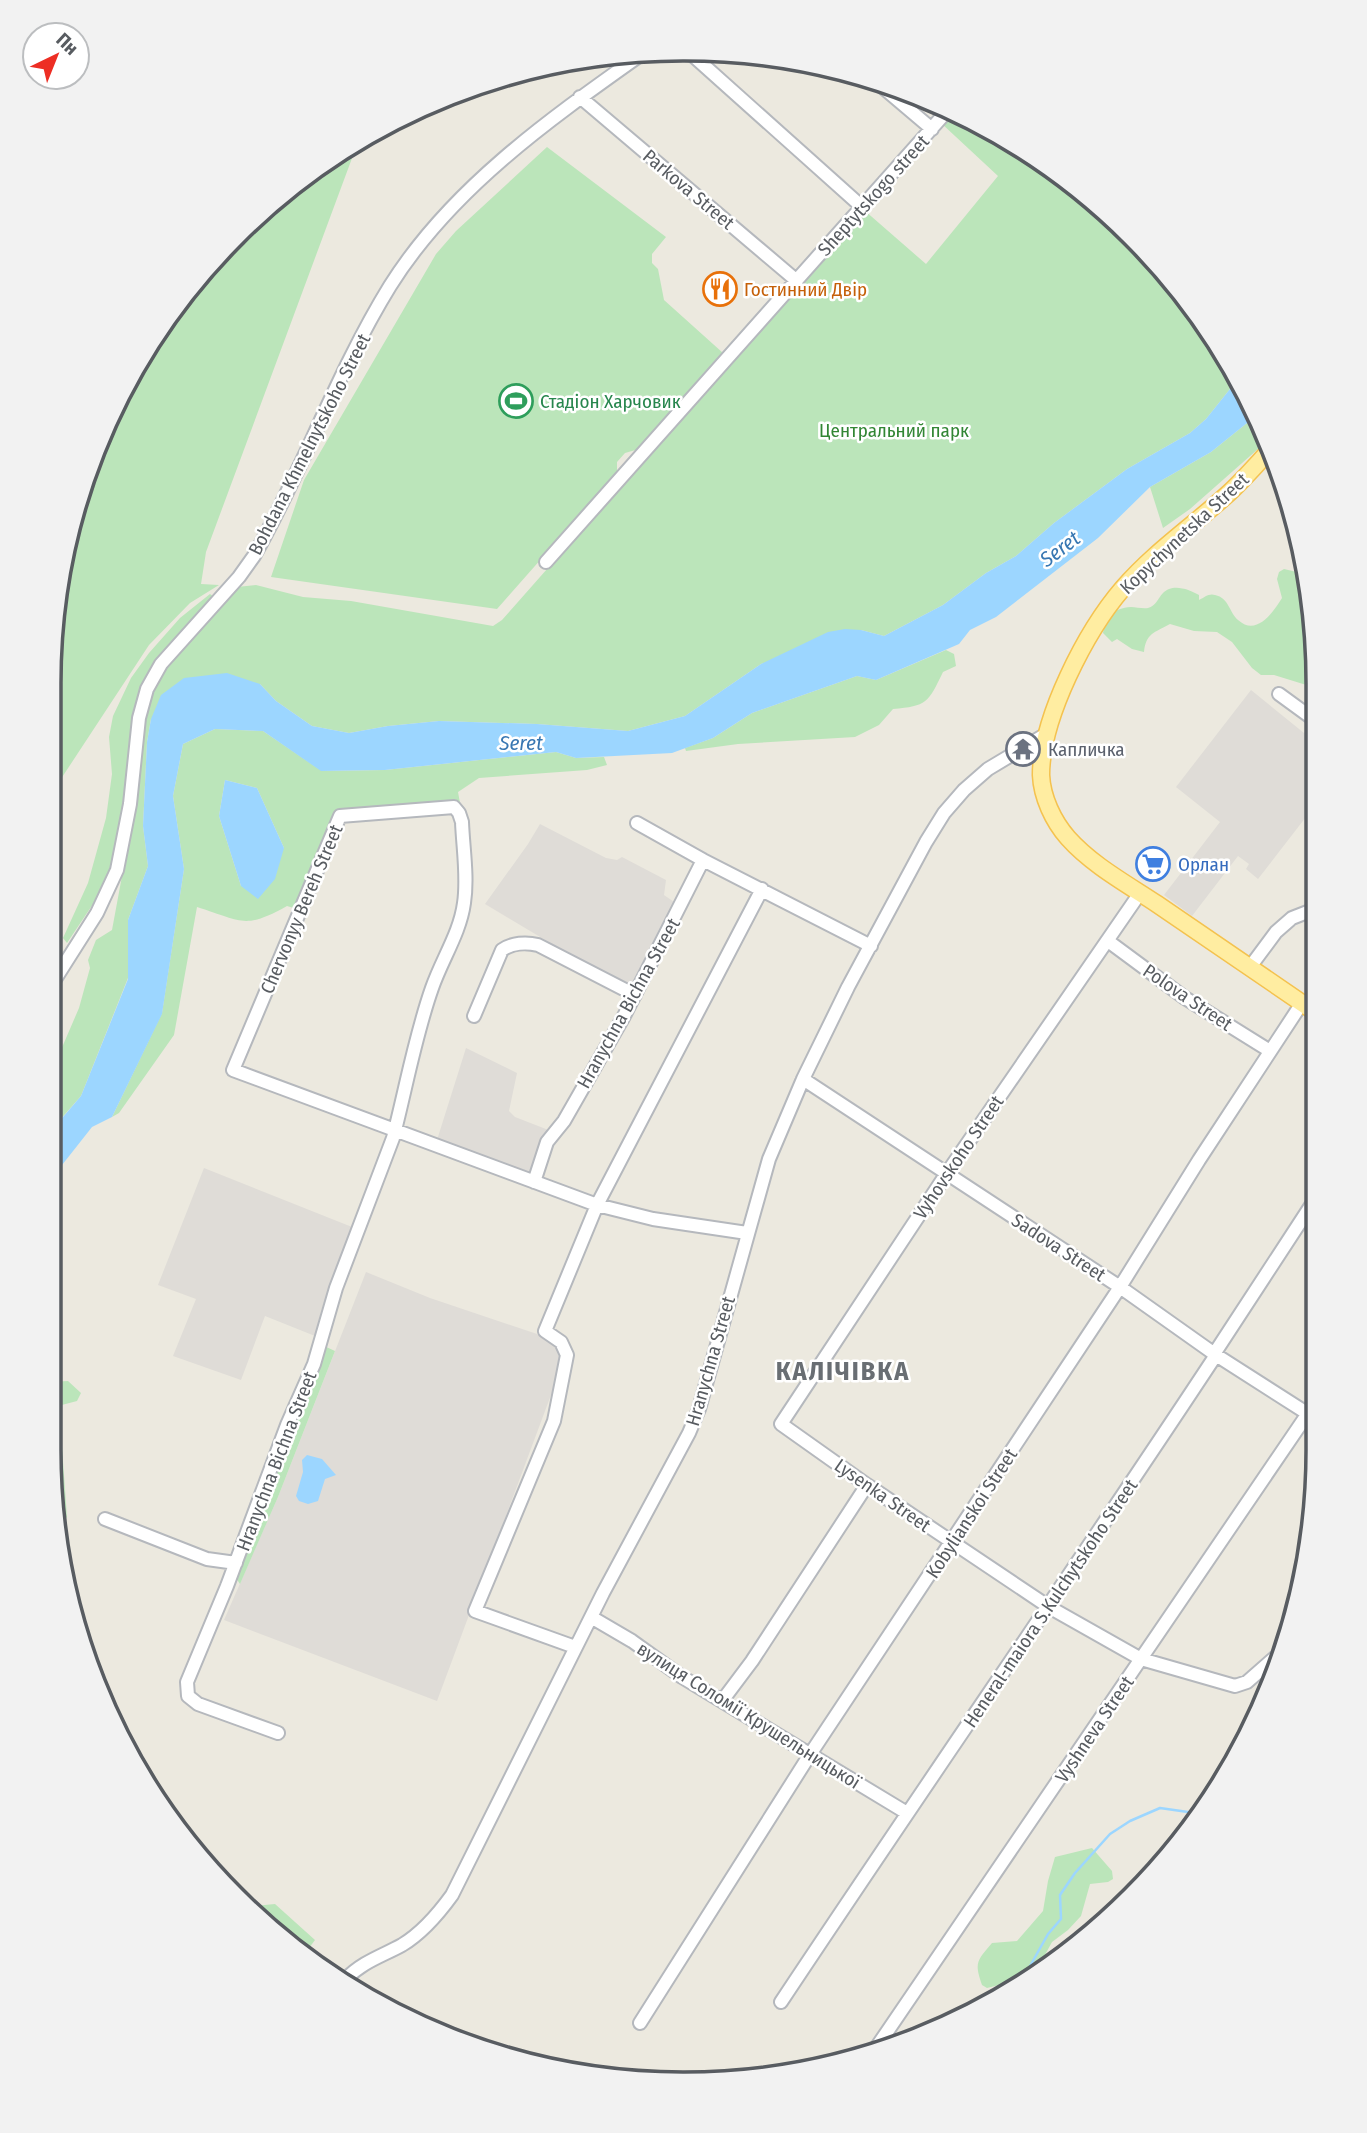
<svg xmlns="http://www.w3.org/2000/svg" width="1367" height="2133" viewBox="0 0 1367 2133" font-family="'Fira Sans Condensed',sans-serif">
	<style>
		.industrial { fill: #dfdcd7 }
		.green { fill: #bbe5ba; fill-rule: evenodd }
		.water { fill: #9cd6ff }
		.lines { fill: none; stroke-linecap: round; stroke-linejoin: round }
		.stream { stroke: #9cd6ff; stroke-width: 2.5 }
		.minor-casing { stroke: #b5b8bd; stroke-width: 16 }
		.major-casing { stroke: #f4c24f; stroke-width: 19 }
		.minor { stroke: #fff; stroke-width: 12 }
		.major { stroke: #ffeda1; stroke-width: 16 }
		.labels { text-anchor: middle; stroke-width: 5; stroke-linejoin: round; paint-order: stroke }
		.street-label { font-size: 19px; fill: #585c61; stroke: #fff }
		.food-label { font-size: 19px; fill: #c56008; stroke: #fff; text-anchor: start }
		.leisure-label { font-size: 19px; fill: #27864d; stroke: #fff; text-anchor: start }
		.park-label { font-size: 19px; fill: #328634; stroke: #fff }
		.worship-label { font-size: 19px; fill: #5b616d; stroke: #fff; text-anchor: start }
		.shop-label { font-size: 19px; fill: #366cbe; stroke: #fff; text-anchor: start }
		.water-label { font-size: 21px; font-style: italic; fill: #3877b2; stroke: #fff }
		.district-label { font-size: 26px; font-weight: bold; letter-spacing: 2px; fill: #696e73; stroke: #fff }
		.rim { fill: none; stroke: #585c61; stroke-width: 3.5 }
	</style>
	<rect width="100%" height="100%" fill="#ece9df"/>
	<path class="industrial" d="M1251,690L1304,733L1310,726L1316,731V804L1258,879L1246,869L1249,864L1238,856L1192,916L1164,895L1220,822L1176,787Z
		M540,824L606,858L617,860L622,857L666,880L664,895L677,904L634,984L627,986L597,971L485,904L528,844Z
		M466,1048L517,1073L509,1111L515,1117L551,1131L531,1176L437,1140Z
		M204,1168L352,1227L321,1311L315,1336L265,1316L241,1380L173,1356L196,1299L158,1285Z
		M366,1272L430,1298L552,1339L556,1342L564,1360L437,1701L224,1620L278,1497Z"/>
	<path class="green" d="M951,112L1000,134L1102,206L1187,297L1236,376L1234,384L1206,419L1190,433L1127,469L1054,523L1016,556L986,573L943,605L884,636L861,630L761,664L685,716L628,731L537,724L439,721L388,726L349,733L312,726L276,701L260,684L151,719L147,742L143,826L148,866L128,920V978L81,1096L59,1121L51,1124V1073L79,1008L90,968L88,960L96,940L112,930L132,822L146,705L158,678L237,587L256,585L303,597L351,601L493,626L502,620L864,210L926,264L998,176L941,123Z
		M358,142L206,552L201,584L219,585L190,603L149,645L53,791L54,600L114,403L206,265L297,180Z
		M547,147L666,237L652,254V263L658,269L664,300L723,353L639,449L625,453L617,462V473L497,609L271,577L304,480L436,254L456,231Z
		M1257,415L1267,441L1190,509L1163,528L1150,487L1211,452Z
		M1284,569L1305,574L1317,642L1316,688L1274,675H1261L1252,668L1232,642L1217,632L1194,631L1170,624C1154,633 1146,633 1144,652L1132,649L1117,639L1112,642L1103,633C1106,617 1113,608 1131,607C1136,607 1143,609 1148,608C1156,606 1158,598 1163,593C1172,583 1189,589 1199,595V600C1205,597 1209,593 1215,595C1229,598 1229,612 1238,620C1257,637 1273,612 1282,598L1277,579L1279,572Z
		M210,594L214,597L162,656L130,765L117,848L111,866L93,904L67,943L63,938L88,883L106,818L112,774L109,737L113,716L131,678L149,653L180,618Z
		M946,650L954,654L956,666L943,672C928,703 927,706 893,709L879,725L855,737L738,744L686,751L685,748L713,738L752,713L857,676L876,680Z
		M215,729L263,731L322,771L385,770L556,752L576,758L604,757L607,765L587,770L479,778L458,792L460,803L336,813L297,909L287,906C244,930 242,921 197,907L174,1035L119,1113L112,1117L162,1013L184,869L173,796L183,744ZM225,780L257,788L284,848L241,886L219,816Z
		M322,1345L335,1351L278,1497L240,1584L236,1578Z
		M68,1381L81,1393L77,1401L54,1407L50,1415L62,1447L67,1517L61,1524L49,1449V1382Z
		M1092,1848L1112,1871L1113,1879L1108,1882L1090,1884L1081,1916L1068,1930L1052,1942L1040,1964L1037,1976L1013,1988L1015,1981L987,1988L982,1985C974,1962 977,1961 992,1943L1017,1941L1043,1911L1048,1881L1055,1857Z
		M275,1904L315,1940L303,1956L253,1906Z"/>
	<path class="water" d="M1236,376L1252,403L1257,415L1211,452L1150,487L1098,538L996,617L970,630L959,644L876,680L857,676L752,713L713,738L672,753L576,758L556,752L385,770L321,771L263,731L215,729L183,744L173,796L184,869L162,1014L112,1117L92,1127L51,1179V1131L81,1096L128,979V920L148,866L143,826L147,742L151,719L161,695L184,678L227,673L260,684L276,701L312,726L349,733L388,726L439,721L537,724L628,731L685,716L761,664L828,632L845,629L861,630L884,636L943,605L986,573L1016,556L1054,523L1127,469L1190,433L1206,419L1234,384Z
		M225,780L257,788L284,848L275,879L258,899L241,886L219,816Z
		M307,1455L322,1459L336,1475L325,1479L318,1501L308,1504L299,1501L296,1496L303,1472L302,1460Z"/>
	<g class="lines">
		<path class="stream" d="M1020,1984L1048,1934L1061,1919L1060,1895L1075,1873L1110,1834L1130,1821L1160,1808L1195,1813"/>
		<g class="minor-casing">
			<path id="minor" d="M689,52L861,206
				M873,79L932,129
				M580,97L797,281
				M546,562L948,110
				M1279,694L1316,721
				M637,823L703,860L871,946
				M1140,893L947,1173L781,1424L867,1485L1049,1607L1141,1659L1235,1686L1247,1682L1280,1653
				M1108,941L1185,998L1270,1051
				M1250,967L1276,932L1292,918L1315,909
				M52,984L97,913L117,870L130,804L139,718L147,689L161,664L239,577L254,556C304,468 337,372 390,286C452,187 553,117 646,51
				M474,1016L502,950C512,943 526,942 538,945L635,995
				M803,1079L1120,1287L1216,1355L1313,1417
				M534,1182L547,1142L564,1121L624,1016L703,860
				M105,1519L207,1559L236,1563
				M591,1617L632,1641L682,1677L907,1813
				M575,1647L475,1611L554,1421L567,1355L561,1342L545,1331L597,1205L762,889
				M722,1701L752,1661L867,1485
				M278,1733L198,1704L188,1696L187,1682L227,1586L287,1425L314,1364L336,1288L393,1138C406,1088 415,1036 432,988C442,959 460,933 464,903C468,877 463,848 462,822L459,813L454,807L340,816L233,1070L597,1205L653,1219L747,1233
				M346,1979C362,1962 382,1956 402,1945C422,1933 439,1913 452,1895L603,1593L689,1433L699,1409L769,1159L803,1079L848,987L926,842L944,813L964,790L988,769L1048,733
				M781,2002C925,1785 1073,1572 1216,1355V1351L1314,1201
				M640,2023L809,1756L1120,1287L1199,1160L1302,1003
				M874,2051L1313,1406"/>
		</g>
		<g class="major-casing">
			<path id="major" d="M1270,450C1257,464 1244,479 1230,492C1195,524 1154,552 1123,588C1086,631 1041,718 1041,775C1042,797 1053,821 1068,838C1092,865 1127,884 1157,904C1209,940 1262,976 1315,1012"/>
		</g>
		<use href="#minor" class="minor"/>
		<use href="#major" class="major"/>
	</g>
	<defs>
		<g id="restaurant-ring" transform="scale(1.75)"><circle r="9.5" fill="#fff" stroke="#e8710a" stroke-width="1.5"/><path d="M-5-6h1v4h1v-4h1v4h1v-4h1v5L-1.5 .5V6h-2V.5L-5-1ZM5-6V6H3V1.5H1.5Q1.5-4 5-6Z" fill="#e8710a"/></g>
		<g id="stadium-ring" transform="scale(1.75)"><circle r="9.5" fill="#fff" stroke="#2e9e5b" stroke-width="1.5"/><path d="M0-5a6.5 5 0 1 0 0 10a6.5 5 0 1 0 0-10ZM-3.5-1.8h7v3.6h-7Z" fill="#2e9e5b"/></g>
		<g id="temple-ring" transform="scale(1.75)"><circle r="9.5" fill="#fff" stroke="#6b7280" stroke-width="1.5"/><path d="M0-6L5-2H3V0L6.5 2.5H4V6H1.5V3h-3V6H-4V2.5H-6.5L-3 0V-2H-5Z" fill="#6b7280"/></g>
		<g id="supermarket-ring" transform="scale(1.75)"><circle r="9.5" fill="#fff" stroke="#3f7fe0" stroke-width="1.5"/><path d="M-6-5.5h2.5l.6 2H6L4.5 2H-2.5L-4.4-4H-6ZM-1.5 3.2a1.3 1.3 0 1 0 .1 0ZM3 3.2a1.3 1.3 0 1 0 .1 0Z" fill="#3f7fe0"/></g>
	</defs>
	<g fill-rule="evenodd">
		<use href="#restaurant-ring" x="720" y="289"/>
		<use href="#stadium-ring" x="516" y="401"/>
		<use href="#temple-ring" x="1023" y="749"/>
		<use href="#supermarket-ring" x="1153" y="864"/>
	</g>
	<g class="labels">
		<g class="street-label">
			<text transform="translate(689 189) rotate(40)" y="7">Parkova Street</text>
			<text transform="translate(873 195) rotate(-48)" y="7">Sheptytskogo street</text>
			<text transform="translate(309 444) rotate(-63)" y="7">Bohdana Khmelnytskoho Street</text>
			<text transform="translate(1184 533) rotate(-43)" y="7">Kopychynetska Street</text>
			<text transform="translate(301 909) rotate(-67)" y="7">Chervonyy Bereh Street</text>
			<text transform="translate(1188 997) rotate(34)" y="7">Polova Street</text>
			<text transform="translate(628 1003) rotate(-61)" y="7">Hranychna Bichna Street</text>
			<text transform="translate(958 1157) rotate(-56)" y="7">Vyhovskoho Street</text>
			<text transform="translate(1059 1247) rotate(33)" y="7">Sadova Street</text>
			<text transform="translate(710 1361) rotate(-74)" y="7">Hranychna Street</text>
			<text transform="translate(276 1461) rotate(-69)" y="7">Hranychna Bichna Street</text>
			<text transform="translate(883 1495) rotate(35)" y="7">Lysenka Street</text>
			<text transform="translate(971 1513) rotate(-57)" y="7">Kobylianskoi Street</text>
			<text transform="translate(1050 1603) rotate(-56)" y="7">Heneral-maiora S.Kulchytskoho Street</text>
			<text transform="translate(749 1715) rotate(32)" y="7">вулиця Соломії Крушельницької</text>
			<text transform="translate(1094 1729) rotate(-56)" y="7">Vyshneva Street</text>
		</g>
		<g class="food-label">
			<text x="744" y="296">Гостинний Двір</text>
		</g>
		<g class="leisure-label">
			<text x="540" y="408">Стадіон Харчовик</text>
		</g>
		<g class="park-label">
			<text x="894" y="437">Центральний парк</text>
		</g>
		<g class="worship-label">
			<text x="1048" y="756">Капличка</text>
		</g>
		<g class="shop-label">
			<text x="1178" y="871">Орлан</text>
		</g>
		<g class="water-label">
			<text transform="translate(1060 549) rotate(-37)" y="7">Seret</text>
			<text x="521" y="750">Seret</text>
		</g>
		<g class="district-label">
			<text x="843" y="1380">КАЛІЧІВКА</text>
		</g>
	</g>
	<path d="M0 0H1367V2133H0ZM683 61H684A622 622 0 0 1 1306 683V1450A622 622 0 0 1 684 2072H683A622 622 0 0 1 61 1450V683A622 622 0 0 1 683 61Z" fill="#f2f2f2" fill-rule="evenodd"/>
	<path class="rim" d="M683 61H684A622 622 0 0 1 1306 683V1450A622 622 0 0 1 684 2072H683A622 622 0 0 1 61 1450V683A622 622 0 0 1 683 61Z"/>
	<g transform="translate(56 56) rotate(43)"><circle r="33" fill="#ffffff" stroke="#bcbec0" stroke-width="2"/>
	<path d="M0-5L12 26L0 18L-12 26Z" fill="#ed2e24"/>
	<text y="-10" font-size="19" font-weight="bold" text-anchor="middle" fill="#585c61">Пн</text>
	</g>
</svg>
